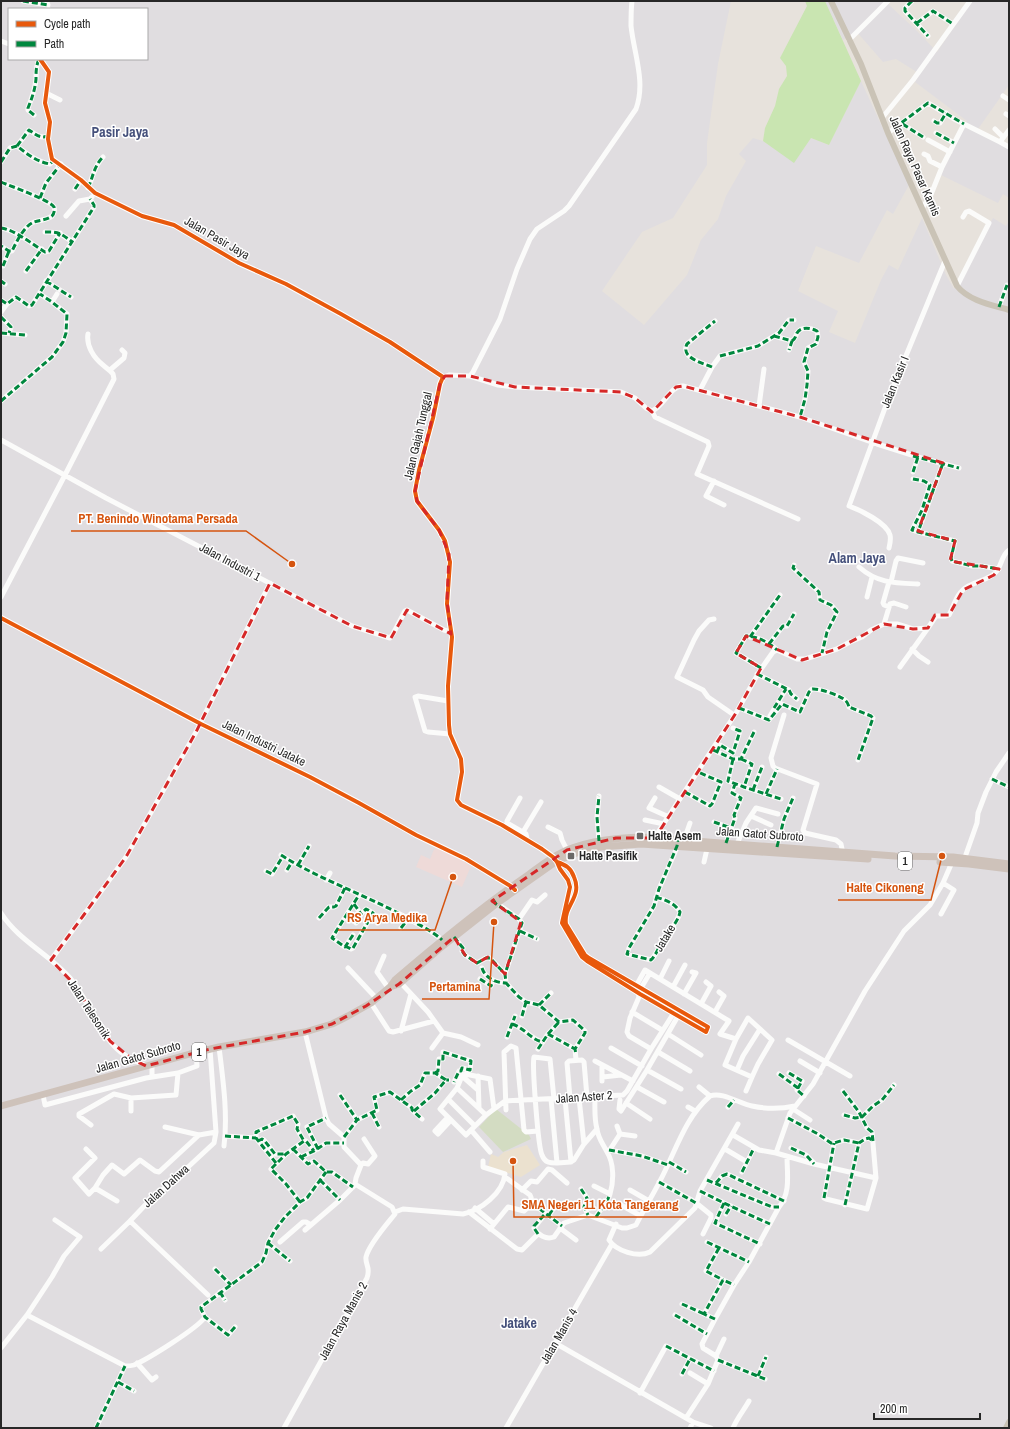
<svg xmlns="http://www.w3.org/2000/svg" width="1010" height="1429" viewBox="0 0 1010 1429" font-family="'Archivo Narrow',sans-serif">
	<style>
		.industrial { fill: #e0dde0; fill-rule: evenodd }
		.education { fill: #ebe1cf }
		.medical { fill: #eedad8 }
		.green { fill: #c9e5b1 }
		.cemetery { fill: #d3dcc2 }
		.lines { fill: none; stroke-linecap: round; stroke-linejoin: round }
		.minor { stroke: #fbfbfa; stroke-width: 5 }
		.major { stroke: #cac3b6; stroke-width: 6 }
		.highway { stroke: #cec2ba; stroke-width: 7 }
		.quiet { stroke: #00873e; stroke-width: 3; stroke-dasharray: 6 3; stroke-linecap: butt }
		.cycleway-casing { stroke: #fff; stroke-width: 6 }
		.cycleway { stroke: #e8590c; stroke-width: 4 }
		.marked { fill: none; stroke: #d62828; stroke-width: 3; stroke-dasharray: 8 5; stroke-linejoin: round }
		.poi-dot { fill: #6a6866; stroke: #fff; stroke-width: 1.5 }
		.labels { text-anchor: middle; stroke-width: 3; stroke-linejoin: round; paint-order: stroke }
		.shield { fill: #fff; stroke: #686868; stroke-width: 1 }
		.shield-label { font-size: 11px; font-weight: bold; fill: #272727 }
		.street-label { font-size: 12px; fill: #272727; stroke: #fff }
		.poi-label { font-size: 12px; font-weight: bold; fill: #272727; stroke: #fff; text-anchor: start }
		.quarter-label { font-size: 14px; font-weight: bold; fill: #45507b; stroke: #fff }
		.leader { fill: none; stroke: #d5540f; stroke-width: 1.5 }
		.callout-dot { fill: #d5540f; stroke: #fff; stroke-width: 1.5 }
		.callout-label { font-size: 13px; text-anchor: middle; font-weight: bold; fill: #d5540f; stroke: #fff; stroke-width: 3; stroke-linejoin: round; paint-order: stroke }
	</style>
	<rect width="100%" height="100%" fill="#e7e2dc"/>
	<path class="industrial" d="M1,1H731L718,64L707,143V165L673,218L642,232L602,291L644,325L687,275L701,240L718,219L726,196L746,161L739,154L753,138L763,141L794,162L811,138L829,145L861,81L909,185L893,214L887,210L859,263L816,246L798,291L838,311L829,332L855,343L881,280L889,265L898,270L922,218L946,275L954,289L993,218L1006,226L1009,221V1428H1ZM9,9H147V59H9Z
		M825,1H889L887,3L917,31L937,52L972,1H1009V85L978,129L1009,149V198L1003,194L998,203L941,175L967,121L915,82L920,74L896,59L883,62L856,31L843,40Z"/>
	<path class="education" d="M527,1145L540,1165L521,1177L488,1167L491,1154L498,1157L504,1152Z"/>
	<path class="medical" d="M435,847L456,857L471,866L462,887L416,867L421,855L430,859Z"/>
	<path class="green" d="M805,1H825L861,81L829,145L811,138L794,163L763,141L765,128L775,106L779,89L787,76L786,66L780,58L807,6Z"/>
	<path class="cemetery" d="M496,1109L529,1135L531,1139L503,1152L479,1127Z"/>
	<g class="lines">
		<path class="minor" d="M23,1L48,5
			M47,1L48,9
			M912,1L905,8V11L928,36
			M917,23L933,11L953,24
			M849,40L888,1
			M1,41L9,44
			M40,59L49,72L45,103L50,122L48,139L52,159L81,180L95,193L142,216L174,225L239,263L286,284L341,314L390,342L443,377
			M46,93L60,100
			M1003,96L1009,100
			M1006,114L1009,116
			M34,115L28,110V108C32,98 35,90 36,79C36,72 36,66 39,59
			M882,118L913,80L970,1
			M934,121L937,123H940L946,113
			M901,123L923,137
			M995,129L1003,137
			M1009,130L1000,142L1009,147
			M888,133L928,103L956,120L1000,142
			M936,133L954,143
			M928,140L950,152
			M17,146L29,130C35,134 40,139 48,136
			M924,154L928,156L930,161L942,167
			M1,162L10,148L17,146C27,154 37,162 50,164L52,162V159
			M1,182C10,186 50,200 54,207C55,210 54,214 52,216C47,220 40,220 34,222C24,226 17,241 12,251H9L1,246
			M88,188C93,177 94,166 103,157
			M75,189L81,180
			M40,198L46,183L61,164
			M922,208L930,197L942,167L964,124
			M66,216L79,201L90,199L92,197
			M1,228C15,230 32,244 45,252L49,251L60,233
			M45,232C59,232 60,233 71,241
			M3,266L9,251
			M26,271L42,249
			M1,281L5,284
			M46,281L71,297
			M957,286L989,223L969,211L966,212L963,217
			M1,300L7,304L16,297L29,306L32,305L94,207V205L90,199
			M52,302L57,294
			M999,307L1007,285
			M1,312L7,304
			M1,317L11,327L9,333
			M1,333L25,335
			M774,336L792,341L789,350
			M792,341C796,338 795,337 797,333C801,326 811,328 817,331L818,337L816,344L808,348L804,362L808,371L807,385L805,399L800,417
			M712,367C703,363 680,358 687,344L715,321
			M110,370L124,358L125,353L122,350
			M470,376L473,372L500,319L517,269L530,239L537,229L564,211L569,206L636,109C646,82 634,54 631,26C631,18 631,9 632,1
			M443,377L440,384L433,418L419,470L415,491L417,501L439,530L445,541L450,562L447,604L452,637L448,686L449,725L450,734L461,759L462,772L457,800L461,805L502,825L542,849L553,857L557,862L560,869L568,880L570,887L562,923L582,957L587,961L640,994L706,1032L708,1027L589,958L585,955L566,924C563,906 583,897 574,877C571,868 566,865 557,862
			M443,377L449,375L470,376L498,385L515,387L621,392L635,398L646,408L652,411L655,417L708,442L709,446L697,474L798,519
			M700,390L712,367L720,356L758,346L779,333L789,320H794
			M1,401L52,357L63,342L66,333L67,314L52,302L40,294
			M759,406L764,369
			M652,411C664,406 671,385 683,386L800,417L877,444L918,457L959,468
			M1,440L106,498L352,626L390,638L393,634L405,611L407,610L444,630L451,632
			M943,463L918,532L955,541L951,558L952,561L972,566H981L999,569
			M913,472L918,457
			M913,479L924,481L930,485L922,510L912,530L918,532
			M714,481L706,496L724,505
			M889,548C890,544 891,539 890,535C887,523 860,510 849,506L889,397L945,261
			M794,565L793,568L819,592L820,600L831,605L837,612L827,632L822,653
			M859,567C877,583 894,583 918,584
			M891,582L896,561L898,558L923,563
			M1,597L65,475L114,379L113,374C110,370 106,368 103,365C94,358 86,346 88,334
			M867,597L872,577
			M889,607L884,605L883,603L889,582
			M1,618L201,724L310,777L359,803L416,835L466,859L513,888
			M714,619L709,620L699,631L694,640L677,677L703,690L708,697L734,715
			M884,624L890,604L894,603L906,607
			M750,637L780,595
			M769,644L783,626H787L794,614
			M912,649L919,656L928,662
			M900,667L928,628
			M761,668L736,653L746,636C756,636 769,642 777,650
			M757,674L789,690L791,694L797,699
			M448,701L418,696L415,697L425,731L428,732L450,734
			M739,708L769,720L782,704L800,712L809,692L812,689C819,688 842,696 846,701C847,702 849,706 849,707L871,716L873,718L858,760
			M784,715L771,758L773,766L775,768L817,784L803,830L805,833L836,840L841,844L843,854
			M770,716L786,689
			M713,750L733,759H741L754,732
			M717,752L720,745L733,753L740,731L733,728
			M733,759L728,781L744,787L781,799
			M741,759L752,764L744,787
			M992,779L1009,787
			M659,787L680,799
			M753,790L762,767
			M685,792L710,806L712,804L721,782L698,772
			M766,794L777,769
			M520,798L507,821V823L526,834L527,839
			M655,798L649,808L669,817
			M751,816L771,825
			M645,820L664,824
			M714,822L728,827L727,831L730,833
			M548,827L560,833L562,840L567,850
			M523,832L541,802
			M653,840L736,713L759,672L773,652L777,650L797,659H805L837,649L850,642L862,637L871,630L884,624H897L913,629L928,628L936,616H946L949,615C953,608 955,599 960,593C968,582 986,582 995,573C1002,567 1001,555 1009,550
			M684,840L690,823
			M599,841L597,817L599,796
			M726,843L735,818L734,815L741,798L732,793L735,784
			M737,844L746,823L756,808L778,814
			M777,847L784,819L793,798
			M281,855C322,881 369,896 411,920C421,926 434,932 442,940
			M964,860L977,823L978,813L986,792L996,772L1009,753
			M704,862L707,849
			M298,865L309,846
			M287,870L292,862
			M266,871L272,874L283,856
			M326,880L330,873
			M656,897C665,900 675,903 680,912C678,923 668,931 662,941C659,947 656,955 651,960L627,954L629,948L654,906L659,889L678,845
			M495,902L519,919L522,923L505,974L506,983L519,997L526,1002L539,1005L559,1022L573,1020L585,1031V1033L575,1049L576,1060
			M354,904L361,914L356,923
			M1,913C18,940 49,954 70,978C88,999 96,1029 117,1049C125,1057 136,1061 146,1066
			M941,914L954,890L943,883
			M319,918L329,907H334L336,906L345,888
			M519,919L532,900L537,902L545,895
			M401,928L408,919
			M520,931L537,939
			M353,935L345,947L332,938L359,895
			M454,937L463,948L462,951L465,955L477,963L486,958H490L505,974
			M345,946L351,949L353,948L373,913L366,909L361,914
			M384,956L377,972L389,989
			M51,960L126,857L196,732L270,583
			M348,968L377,999
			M482,968C485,978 496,983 506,983
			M650,973L638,993L639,997L630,1018L627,1032L629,1036L651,1049
			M480,979L491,986L493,981
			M660,979L669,961
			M400,982L428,1012L443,1033L432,1048
			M636,986L645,970L729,1021L720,1034L736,1039
			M673,987L685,965
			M684,994L696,973L692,972
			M371,1003L389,1031L393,1032L434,1021
			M701,1004L711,986L706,982
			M539,1005L551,993
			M632,1012L662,1030
			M715,1012L724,996L719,992
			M522,1016L526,1002
			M748,1018L772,1040L758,1064L752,1077L725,1065L736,1039Z
			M512,1024C525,1028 531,1040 543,1042
			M401,1031L411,994
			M305,1032L326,1118L329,1124L344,1137V1147L361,1165
			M443,1033L461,1037L478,1045
			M548,1034L575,1049
			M668,1034L701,1055
			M507,1037L515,1016
			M788,1040L850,1076
			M219,1047C223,1080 228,1114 224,1146
			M611,1048L642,1066
			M538,1049L548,1034L559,1022
			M658,1052L690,1071
			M595,1061L633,1081
			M800,1061L820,1073
			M152,1065V1077
			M647,1070L681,1089
			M737,1070L743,1056L760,1029
			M435,1073L438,1071L439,1059H443V1052L471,1061L470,1070L462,1068L461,1071H459L454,1082
			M789,1073L802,1081L797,1090L804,1096
			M779,1074L798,1088
			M462,1076L478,1090
			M478,1076L479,1108
			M603,1077L621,1075
			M602,1081V1065
			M637,1087L664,1102
			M699,1087L710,1096
			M457,1088L486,1115L505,1101L623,1095L627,1091L651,1049L675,1011
			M746,1091L752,1077
			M843,1091L859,1112L867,1128L872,1132L876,1178L814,1164L776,1153L790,1113L813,1084L865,991L904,931L930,905L943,883L953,860
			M43,1095L45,1105L146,1078L178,1073L197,1066L196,1052
			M340,1095L357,1120
			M595,1096C595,1106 594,1119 597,1129C598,1138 603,1144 607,1152C614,1163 614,1181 610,1194C608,1203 600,1209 596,1217
			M131,1098V1111
			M570,1098L567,1063L569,1061L582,1060L584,1062L587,1097
			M579,1098L584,1144
			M448,1099L475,1126
			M551,1099L557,1163C550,1163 545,1163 542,1155C538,1147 532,1065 534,1057L550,1059L554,1099
			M565,1099L571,1162
			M401,1100L411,1091L420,1085L425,1073H435L446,1080
			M620,1100L619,1109L621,1111L647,1070L678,1016
			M626,1103L650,1119
			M688,1107L695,1111
			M728,1107L734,1100
			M793,1109L810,1120
			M506,1110L504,1052L511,1046L516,1048L524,1130L526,1132L538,1131
			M414,1111L435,1093L446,1080H448
			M372,1113L379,1127
			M486,1115L466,1135L440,1109L457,1088L462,1076L465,1074L490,1079L494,1109
			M844,1115L855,1118L862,1117L873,1106L882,1100L894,1085
			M788,1118L818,1134L831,1143H834L844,1140L859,1143
			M91,1125L79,1116V1114L114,1094L131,1098L176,1095L178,1073
			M165,1127L199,1135L216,1132
			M471,1130L490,1152
			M438,1134L435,1131L448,1117
			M438,1134L451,1120
			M620,1134L635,1136
			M733,1135L759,1150L776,1153
			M225,1136L256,1138
			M344,1137L357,1120L377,1110L374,1097L390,1092L412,1108V1110L422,1119
			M258,1141L262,1139L264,1140L275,1154H286
			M834,1143L824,1198L826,1199L867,1209L876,1178
			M791,1148L806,1155L814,1163
			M86,1149L95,1158L75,1178L89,1194L95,1188
			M293,1149L308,1164L314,1161L326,1172H332L353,1187
			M318,1149L307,1127L326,1118
			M725,1149L747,1162
			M609,1150L642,1156L668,1165
			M609,1151L620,1134L617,1126
			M301,1157L314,1151L326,1143H344
			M669,1162L686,1172
			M276,1163L256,1138V1132L293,1116L298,1124L297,1129L304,1141
			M557,1163L571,1162L574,1160L584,1144L597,1129
			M361,1165L363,1163L368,1164L375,1156L364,1139
			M742,1172L754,1148
			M320,1180L340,1200
			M707,1180L772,1207H779
			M659,1182L695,1202L711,1215V1218L703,1234
			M716,1183L722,1176L727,1174L784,1201
			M594,1186L610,1194
			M581,1189L587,1198L584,1207L588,1215
			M522,1190L531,1181L537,1182L548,1169L552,1170L567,1183
			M630,1190L649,1201
			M700,1191L724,1203L770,1224
			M117,1201L95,1188L103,1175L112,1165L124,1174L140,1160L155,1171L159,1172L199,1135
			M300,1202L286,1184L271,1169L286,1154L304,1141H306L314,1151
			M532,1203L562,1226
			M724,1203L715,1223L760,1244
			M619,1204L641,1216
			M845,1205L859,1143L865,1139L869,1138L873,1141
			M475,1208L494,1224
			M395,1212L403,1209L463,1214C481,1210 503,1193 505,1174L483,1167V1161
			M469,1212L517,1249L522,1250L538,1234
			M546,1213L534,1228C538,1235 546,1240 554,1237L564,1223L588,1215L622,1228H627L636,1225C645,1207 656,1190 665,1171C678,1144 687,1116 710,1096C722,1091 740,1104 752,1106C766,1109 781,1109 795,1106
			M726,1214L731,1206
			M549,1215L557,1203
			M616,1224L609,1240C616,1251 638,1258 650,1252L695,1208L700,1191L738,1124
			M560,1228L576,1240
			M490,1229L508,1207L524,1211C529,1207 534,1202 530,1195L505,1177
			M305,1230L340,1200L355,1185
			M280,1242L303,1222H306L311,1225
			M707,1242L749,1262
			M268,1243L290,1261
			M719,1248L706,1271L723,1280
			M101,1249L130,1221
			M215,1269L231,1285
			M220,1292L225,1300
			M208,1295L130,1221L150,1200L173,1181L214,1143L216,1132L210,1049
			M682,1304L704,1314
			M27,1315L125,1366C128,1366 131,1366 134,1365C148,1359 198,1328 205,1317
			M675,1315L707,1334
			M715,1319L704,1314L723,1280L734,1285
			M235,1327L228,1335L205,1317L201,1309V1307L262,1262L266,1253L268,1243L275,1230L285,1217L300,1202L307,1198L326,1172
			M555,1343L693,1422L711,1428
			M1,1348L27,1315L52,1277L64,1256L80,1237L55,1220
			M716,1356L724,1339
			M718,1360L765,1379
			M137,1363L152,1380L156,1377
			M690,1373L708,1384
			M682,1374L690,1359
			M758,1376L766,1357
			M118,1382L134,1391
			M640,1393L666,1346L714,1371
			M686,1418L708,1384L718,1360L716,1356L703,1348L702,1344L715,1319L734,1285L749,1262L779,1207C791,1193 787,1174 787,1156
			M96,1428L125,1366
			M284,1428L367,1278C371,1267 365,1265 366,1257C369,1244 387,1224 395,1214L392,1207L355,1184L356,1178L361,1165
			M506,1428L612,1244
			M690,1428L693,1422
			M733,1428C737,1418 744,1410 749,1401"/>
		<path class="major" d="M831,1L861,64L888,133L957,286C969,301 992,305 1009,310
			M1006,1428L1009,1422"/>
		<path class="highway" d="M940,862L969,864L1009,869
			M390,987L399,984L439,949L496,904L557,861L579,852L601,847L641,844L868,859
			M1,1106L190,1054L219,1047L305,1032L332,1024L348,1016L371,1003L390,987L395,980C437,944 479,909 524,878C538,868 552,856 567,850C591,840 617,838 642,837L895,856L953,857L1009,864"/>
		<path class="quiet" d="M23,1L48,5
			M912,1L905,8V11L928,36
			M917,23L933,11L953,24
			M34,115L28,110V108C32,98 35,90 36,79C36,72 36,66 39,59
			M934,121L937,123H940L946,113
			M936,133L954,143
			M923,137L901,123L928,103L964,124
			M17,146L29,130C35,134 40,139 48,136
			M1,162L10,148L17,146C27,154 37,162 50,164L52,162V159
			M1,182C10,186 50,200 54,207C55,210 54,214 52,216C47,220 40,220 34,222C24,226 17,241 12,251H9L1,246
			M88,188C93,177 94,166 103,157
			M75,189L81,180
			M40,198L46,183L61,164
			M1,228C15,230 32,244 45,252L49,251L60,233
			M45,232C59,232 60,233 71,241
			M3,266L9,251
			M26,271L42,249
			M1,281L5,284
			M46,281L71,297
			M1,300L7,304L16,297L29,306L32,305L94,207V205L90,199
			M999,307L1007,285
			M1,317L11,327L9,333
			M1,333L25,335
			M774,336L792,341L789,350
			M792,341C796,338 795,337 797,333C801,326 811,328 817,331L818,337L816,344L808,348L804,362L808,371L807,385L805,399L800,417
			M720,356L758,346L779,333L789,320H794
			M712,367C703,363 680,358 687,344L715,321
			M1,401L52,357L63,342L66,333L67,314L52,302L40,294
			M913,456L959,468
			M943,463L918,532L955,541L951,558L952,561L972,566H981L999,569
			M913,472L918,457
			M913,479L924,481L930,485L922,510L912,530L918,532
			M794,565L793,568L819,592L820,600L831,605L837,612L827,632L822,653
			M750,637L780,595
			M769,644L783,626H787L794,614
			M761,668L736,653L746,636C756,636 769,642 777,650
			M757,674L789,690L791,694L797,699
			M739,708L769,720L782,704L800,712L809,692L812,689C819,688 842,696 846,701C847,702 849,706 849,707L871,716L873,718L858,760
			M774,708L786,689
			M713,750L733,759H741L754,732
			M717,752L720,745L733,753L740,731L733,728
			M733,759L728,781L744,787L781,799
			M741,759L752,764L744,787
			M992,779L1009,787
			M753,790L762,767
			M685,792L710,806L712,804L721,782L698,772
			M766,794L777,769
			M714,822L728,827L727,831L730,833
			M599,841L597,817L599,796
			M726,843L735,818L734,815L741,798L732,793L735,784
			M777,847L784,819L793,798
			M281,855C322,881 369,896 411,920C421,926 434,932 442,940
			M298,865L309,846
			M287,870L292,862
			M266,871L272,874L283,856
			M656,897C665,900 675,903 680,912C678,923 668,931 662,941C659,947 656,955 651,960L627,954L629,948L654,906L659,889L677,846L678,840
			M493,900L496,904L519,919L522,923L505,974L506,983L519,997L526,1002L539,1005L559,1022L573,1020L585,1031V1033L575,1049L576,1055
			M354,904L361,914L356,923
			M319,918L329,907H334L336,906L345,888
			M401,928L408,919
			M520,931L537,939
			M353,935L345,947L332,938L359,895
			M454,937L463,948L462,951L465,955L477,963L486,958H490L505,974
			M345,946L351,949L353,948L373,913L366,909L361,914
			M482,968C485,978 496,983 506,983
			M480,979L491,986L493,981
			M539,1005L551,993
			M522,1016L526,1002
			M512,1024C525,1028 531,1040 543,1042
			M548,1034L575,1049
			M507,1037L515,1016
			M538,1049L548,1034L559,1022
			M435,1073L438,1071L439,1059H443V1052L471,1061L470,1070L462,1068L461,1071H459L454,1082
			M789,1073L802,1081L797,1090L804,1096
			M779,1074L798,1088
			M843,1091L859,1112L867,1128L872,1132L873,1141
			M340,1095L357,1120
			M401,1100L411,1091L420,1085L425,1073H435L446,1080
			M728,1107L734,1100
			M414,1111L435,1093L446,1080H449
			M372,1113L379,1127
			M844,1115L855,1118L862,1117L873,1106L882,1100L894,1085
			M788,1118L818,1134L831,1143H834L844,1140L859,1143
			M225,1136L256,1138
			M344,1137L357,1120L377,1110L374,1097L390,1092L412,1108V1110L422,1119
			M258,1141L262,1139L264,1140L275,1154H286
			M791,1148L806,1155L814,1164
			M293,1149L308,1164L314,1161L326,1172H332L353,1187
			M318,1149L307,1127L326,1118
			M609,1150L642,1156L668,1165
			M301,1157L314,1151L326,1143H344
			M669,1162L686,1172
			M276,1163L256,1138V1132L293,1116L298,1124L297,1129L304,1141
			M742,1172L754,1148
			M320,1180L340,1200
			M707,1180L772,1207H779
			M659,1182L696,1203
			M716,1183L722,1176L727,1174L784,1201
			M581,1189L587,1198L584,1207L588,1215
			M700,1191L724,1203L770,1224
			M824,1198L834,1143
			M300,1202L286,1184L271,1169L286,1154L304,1141H306L314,1151
			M532,1203L562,1226
			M724,1203L715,1223L760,1244
			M845,1205L859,1143L865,1139L869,1138L873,1141
			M726,1214L731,1206
			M549,1215L557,1203
			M596,1217L607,1201L610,1194
			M538,1234L534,1228V1226L546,1213
			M707,1242L749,1262
			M268,1243L290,1261
			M719,1248L706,1271L723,1280
			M215,1269L231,1285
			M220,1292L225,1300
			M682,1304L704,1314
			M675,1315L707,1334
			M715,1319L704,1314L723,1280L734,1285
			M235,1327L228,1335L205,1317L201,1309V1307L262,1262L266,1253L268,1243L275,1230L285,1217L300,1202L307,1198L326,1172
			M666,1346L714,1371
			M718,1360L765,1379
			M682,1374L690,1359
			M758,1376L766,1357
			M118,1382L134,1391
			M96,1428L125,1366"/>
		<g class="cycleway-casing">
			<path id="cycleway" d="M40,59L49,72L45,103L50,122L48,139L52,159L81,180L95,193L142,216L174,225L239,263L286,284L341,314L390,342L443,377L440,384L433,418L419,470L415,491L417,501L439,530L445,541L450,562L447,604L452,637L448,686L449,725L450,734L461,759L462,772L457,800L461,805L502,825L542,849L553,857L557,862L560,869L568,880L570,887L562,923L582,957L587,961L640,994L706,1032L708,1027L589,958L585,955L566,924C563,906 583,897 574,877C571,868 566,865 557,862
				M1,618L201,724L310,777L359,803L416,835L466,859L512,887L515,890"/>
		</g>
		<use href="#cycleway" class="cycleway"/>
	</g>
	<path class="marked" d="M445,376H470L515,387L621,392L635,398L652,412L676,387L683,386L800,417L943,463L918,531L955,541L950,561L999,569L994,575L963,590L949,615H935L928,628L913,629L884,624L837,649L802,660L746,636L736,653L761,668L736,713L655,838H616L567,850L492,901L521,922L505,974L488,957L477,963L465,955L454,937L399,984L366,1006L332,1024L305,1032L210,1049L146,1066L132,1059L110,1041L74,984L51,960L126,857L196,732L270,583L352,626L391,638L407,610L451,634L447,601L449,554L439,530L417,501L415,491L440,384Z"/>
	<g class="poi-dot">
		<rect x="636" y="832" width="8" height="8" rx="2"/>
		<rect x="567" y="852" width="8" height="8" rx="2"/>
	</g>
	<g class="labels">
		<g class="shield">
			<rect x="898" y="852" width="14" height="18" rx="3"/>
			<rect x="192" y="1043" width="14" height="18" rx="3"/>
		</g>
		<g class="shield-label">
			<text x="905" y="865">1</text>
			<text x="199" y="1056">1</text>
		</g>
		<g class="street-label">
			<text transform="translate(915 166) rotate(66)" y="4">Jalan Raya Pasar Kamis</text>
			<text transform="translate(217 238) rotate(30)" y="4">Jalan Pasir Jaya</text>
			<text transform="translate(895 382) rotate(-68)" y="4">Jalan Kasir I</text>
			<text transform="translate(418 436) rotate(-77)" y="4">Jalan Gajah Tunggal</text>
			<text transform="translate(230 562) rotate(28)" y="4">Jalan Industri 1</text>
			<text transform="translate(264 743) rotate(26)" y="4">Jalan Industri Jatake</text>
			<text transform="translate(760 834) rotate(4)" y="4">Jalan Gatot Subroto</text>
			<text transform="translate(665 938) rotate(-59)" y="4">Jatake</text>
			<text transform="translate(89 1009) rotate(57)" y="4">Jalan Telesonik</text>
			<text transform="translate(138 1057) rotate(-16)" y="4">Jalan Gatot Subroto</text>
			<text transform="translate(584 1097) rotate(-4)" y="4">Jalan Aster 2</text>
			<text transform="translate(166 1186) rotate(-42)" y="4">Jalan Dahwa</text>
			<text transform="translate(343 1321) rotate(-61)" y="4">Jalan Raya Manis 2</text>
			<text transform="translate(559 1336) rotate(-60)" y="4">Jalan Manis 4</text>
		</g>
		<g class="poi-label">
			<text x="648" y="840">Halte Asem</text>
			<text x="579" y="860">Halte Pasifik</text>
		</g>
		<g class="quarter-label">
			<text x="120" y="137">Pasir Jaya</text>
			<text x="857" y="563">Alam Jaya</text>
			<text x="519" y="1328">Jatake</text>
		</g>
	</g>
	<path class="leader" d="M292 564L246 531H71M942 856L931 900H838M453 877L435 930H338M494 922L489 999H422M513 1161L514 1217H687"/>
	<g class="callout-dot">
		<circle cx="292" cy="564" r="4"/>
		<circle cx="942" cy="856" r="4"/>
		<circle cx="453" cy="877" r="4"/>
		<circle cx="494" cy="922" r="4"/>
		<circle cx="513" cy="1161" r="4"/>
	</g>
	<g class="callout-label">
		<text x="158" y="523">PT. Benindo Winotama Persada</text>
		<text x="885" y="892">Halte Cikoneng</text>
		<text x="387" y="922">RS Arya Medika</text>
		<text x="455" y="991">Pertamina</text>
		<text x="600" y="1209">SMA Negeri 11 Kota Tangerang</text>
	</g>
	<rect width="1010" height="1429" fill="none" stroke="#272727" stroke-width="4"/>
	<rect x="8" y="8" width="140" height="52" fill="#ffffff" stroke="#a9a9a9"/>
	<rect x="16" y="21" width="20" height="6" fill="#e8590c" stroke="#a9a9a9"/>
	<text x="44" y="28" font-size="12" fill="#272727">Cycle path</text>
	<rect x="16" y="41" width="20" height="6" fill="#00873e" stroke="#a9a9a9"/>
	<text x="44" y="48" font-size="12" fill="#272727">Path</text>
	<path d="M874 1413v6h106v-6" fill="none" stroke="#272727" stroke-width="2"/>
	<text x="880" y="1413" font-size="12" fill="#272727" stroke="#ffffff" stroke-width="3" paint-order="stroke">200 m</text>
</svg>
